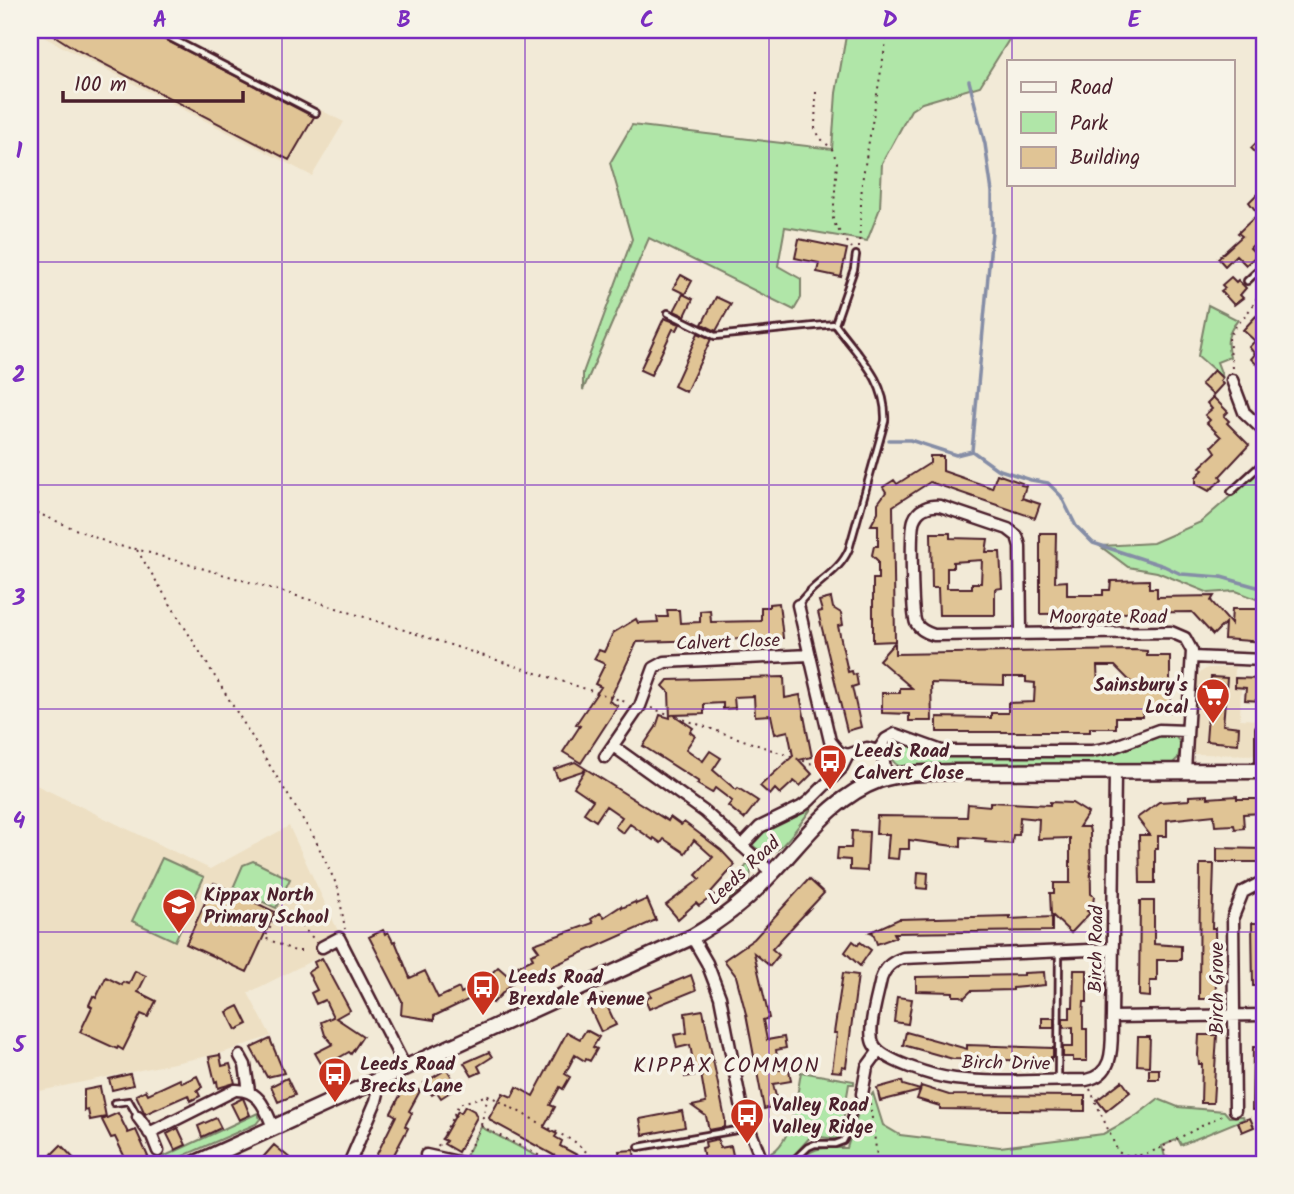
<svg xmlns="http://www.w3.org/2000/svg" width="1294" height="1194" viewBox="0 0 1294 1194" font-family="Kalam,sans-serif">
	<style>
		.built { fill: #eddfc3 }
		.green { fill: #b0e6a8; stroke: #7d826a; stroke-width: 2 }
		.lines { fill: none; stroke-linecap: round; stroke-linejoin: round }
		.stream { stroke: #858da6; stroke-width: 3.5 }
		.building { fill: #e0c495; stroke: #4a1f2b; stroke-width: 2; fill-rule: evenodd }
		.service-casing { stroke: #4a1f2b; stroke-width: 10 }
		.minor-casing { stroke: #4a1f2b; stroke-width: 15 }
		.secondary-casing { stroke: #4a1f2b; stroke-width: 19 }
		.path { stroke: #4a1f2b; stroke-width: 2; stroke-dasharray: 2 5; stroke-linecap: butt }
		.service { stroke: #f7f3e8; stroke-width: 4.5 }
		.minor { stroke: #f7f3e8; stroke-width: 10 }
		.secondary { stroke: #f7f3e8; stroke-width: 14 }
		.grid { fill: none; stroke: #7b2cbf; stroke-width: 2; stroke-opacity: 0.55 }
		.labels { text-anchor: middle; stroke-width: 7; stroke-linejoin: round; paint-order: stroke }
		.street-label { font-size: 19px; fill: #4a1f2b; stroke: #f7f3e8 }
		.poi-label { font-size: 19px; font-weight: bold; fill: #4a1f2b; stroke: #f7f3e8; text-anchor: start }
		.neighbourhood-label { font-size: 21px; letter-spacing: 2px; fill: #4a1f2b; stroke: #f7f3e8 }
		.neatline { fill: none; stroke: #7b2cbf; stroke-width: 2.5 }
		.grid-label { font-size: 23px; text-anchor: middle; font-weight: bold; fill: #7b2cbf }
	</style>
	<rect width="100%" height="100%" fill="#f2ead7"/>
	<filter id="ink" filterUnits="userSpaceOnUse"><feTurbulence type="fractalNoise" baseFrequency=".0143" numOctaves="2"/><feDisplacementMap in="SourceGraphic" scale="14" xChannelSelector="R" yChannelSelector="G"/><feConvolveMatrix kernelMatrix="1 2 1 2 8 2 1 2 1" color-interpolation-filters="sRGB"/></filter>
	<g filter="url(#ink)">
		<path class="built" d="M30,30H165L344,122L312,176Z
			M1235,667L1234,687L1241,688L1240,719L1261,720L1262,706H1264V755L1194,754L1192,741L1197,675L1207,668Z
			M30,782L210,869L289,826L338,931L319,940L325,954L248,993L271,1036L222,1053L30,1093Z"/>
		<path class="green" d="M847,30H1015L980,86L922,103L911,110L882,163L880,208L867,241L785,227L778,266L801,279V298L794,310L649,238L583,390V373L632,239L610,163L632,125L832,149L836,93Z
			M1208,305L1238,320C1228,332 1225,342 1230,357L1217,362L1223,378L1198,356Z
			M1264,467C1264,485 1250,500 1264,517V602L1236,591L1209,593L1157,572L1128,567L1100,546L1153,543L1201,522Z
			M1163,735L1175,736L1181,744L1178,758L1170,766L903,768C892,764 889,757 892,746L901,741L946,755L1090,757L1111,752Z
			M810,806L812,808C804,818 782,852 770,853C764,853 758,849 754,847L752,842L760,833Z
			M162,858L204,877L175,941L132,921Z
			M253,861L290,879L276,908L233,888L243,865Z
			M748,863L751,870L750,879L729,900L725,897Z
			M801,1072L854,1081V1084H849L840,1137L837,1139L811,1136L786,1164H773L771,1153C793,1141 797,1095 801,1072Z
			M873,1093L883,1125L900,1135L1000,1147L1103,1134L1136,1116L1158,1099L1178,1107L1224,1111L1229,1117L1243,1116L1244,1119L1181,1145L1178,1139L1162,1146L1167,1164H796C814,1145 823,1148 847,1148L859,1110Z
			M258,1113L260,1119L256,1124L165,1164V1156Z
			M481,1127L550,1163L549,1164H516L466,1156Z"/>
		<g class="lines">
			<path class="stream" d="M969,81L985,144L992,192V232L972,451
				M889,440H910L956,455L972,451
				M972,451L997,469L1031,480L1048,483L1061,496L1076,526L1093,543L1164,566L1181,574L1221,577L1264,589"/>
		</g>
		<path class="building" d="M58,30H147L314,117L289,160L77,50L55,36Z
			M1258,141L1264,148L1258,155L1251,148Z
			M1264,187V223L1256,230L1262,236L1250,248L1257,255L1246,265L1236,255L1225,266L1218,258L1242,236L1238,233L1258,214L1249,202Z
			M799,239L847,249L841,277L817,272L819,263L795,258Z
			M681,275L692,281L685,294L673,288Z
			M1231,277L1236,282L1238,280L1246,288L1240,295L1243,298L1234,305L1221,291L1225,288L1222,285Z
			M683,294L693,299L685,316L674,311Z
			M716,297L731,304L716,331L702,324Z
			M1256,316L1264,324V336L1259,341L1264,344V371L1251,359L1255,354L1249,347L1255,341L1243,330Z
			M664,318L680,324L677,330L673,329L651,375L640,370Z
			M698,333L711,339L686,392L674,386Z
			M1214,370L1222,378L1220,381L1223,384L1213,395L1201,384Z
			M1213,397L1228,412L1224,416L1229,421L1227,423L1249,445L1220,476L1222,479L1209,491L1196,484V477L1203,470L1200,467L1216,452L1212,446L1221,437L1207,423L1210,420L1205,415L1212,409L1207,403Z
			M930,456H943V471L992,488L997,474L1022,483L1021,485L1026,486L1022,498L1040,504L1035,518L930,482L893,506L895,641L873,642V579H878V561L872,555L874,546H878V525H871L878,512V503L886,492L883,487L894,480L897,484L930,463Z
			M931,533H950V538L988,539L986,552H1000L1002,588L995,589V615H939L938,588H932ZM982,560L981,583H972V588H947V568H953V562Z
			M1040,533H1056L1055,582L1067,581V595H1103V590H1110L1111,581L1149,580V588H1157V597L1214,596L1211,601L1231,624L1232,609H1264V642L1224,639L1225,623L1213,635L1192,612L1040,614Z
			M831,598L833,608L841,613L843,625L838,626L848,672L852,671L853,675L856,674L858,685L852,687L861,727L847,731L818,612L822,611L819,601Z
			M779,603L783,638L637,642L609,701L618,706L581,763L563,752L580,726L576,724L601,687L595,684L605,664L594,659L599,650L604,652L613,633L636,619L638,623L658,622L657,617H668L667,610H679L680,623L700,622V611L710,610L711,622L761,621V607H769V604Z
			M895,642V654L1134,650L1147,651V656H1170V712H1143V717H1116V728H1090V732H937V717L991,718V713H1008V703L1034,702L1035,683L1026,682V677H1004V685L931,683L932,721H909V714L882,713V693H900V688H912L879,660ZM1097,666H1115L1135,686L1098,687Z
			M784,677L785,698L800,695L812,757L799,760L812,774L800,786L794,781L780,794L775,789L770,795L760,786L793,756L788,731L775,734L771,715L755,716L754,696L734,697L735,708L723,709V703L704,704V714L674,715L693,728L690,732L695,736L686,749L703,761L710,751L721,758L713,770L736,790L738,788L758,801L744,819L728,806L732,801L715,788L712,793L697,784L699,782L643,746L656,727L660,715L670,718L669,692L663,686L668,680Z
			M1211,677L1227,678L1223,725L1239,727L1238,744L1206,741Z
			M1235,678L1264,679V699L1262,701L1245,700L1246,688L1235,687Z
			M575,762L668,821L670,817L681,825L684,822L721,850L735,865L711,892L714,895L699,906L696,903L678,919L666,905L700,879L696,875L713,857L694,840L685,853L664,839L661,843L654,838L653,840L630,824L623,833L615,827L622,817L606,806L596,821L584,813L593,800L574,787L585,770L558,779L554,769Z
			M1208,795V798L1237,796V799H1264V813L1243,814L1244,828L1235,829L1234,825L1215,826L1214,815L1167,820V836H1158V848H1155V883H1140L1139,835H1150L1137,818L1159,802L1189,800V796Z
			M990,802L1050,805V802L1072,803L1088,813L1079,827H1089L1090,832L1091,894L1094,896L1093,904L1087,911L1090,913L1071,933L1051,914L1050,893H1054V883H1070V838L1038,839L1039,819L1020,817L1019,835H1013L1012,844L985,842L986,839L961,837V847L909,840V849H899L898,859L887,858L889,834H876L877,816L967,817L968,804L990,806Z
			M852,831L869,832L867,871L850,870V860L837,859L838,848H851Z
			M1217,848L1264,849V862H1217Z
			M1200,864H1214L1212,928H1215L1216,999H1199Z
			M918,872L928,873L927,889L917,888Z
			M809,879L824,893L772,949L779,955L770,966L754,953L769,1018L763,1020L767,1040L784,1037L786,1048L776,1050L779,1070L789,1069L791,1081L773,1084L778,1105L764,1109L746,1014L736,976L724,960L754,939Z
			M214,883L275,912L247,972L186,944Z
			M647,899L656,920L524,979L518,966L533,959L531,954L539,951L534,944L593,923L591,919L600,913L604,917L621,906L622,908L635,902L636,904Z
			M1140,901H1154V944L1181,946V960H1157V981H1150V997L1139,996Z
			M1010,916V919L1052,917V931L894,933L896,937L877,944L873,933L870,932L899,919Z
			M1252,923H1264L1263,986H1253Z
			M383,930L385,934L388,932L393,942L395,941L410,978L425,971L438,998L459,988L461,993L465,991L472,998L434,1016V1020L401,1015L402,1001L369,937Z
			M853,941L858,945L860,942L871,950L860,966L845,952Z
			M322,958L350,1010L336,1018L363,1036L351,1054L349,1052L323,1067L315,1053L333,1044L325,1035L321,1022L333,1017L325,1000L316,1004L311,993L317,990L308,972L316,967L314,962Z
			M498,967L514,981L493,1003L476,988Z
			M1074,970H1087V1002H1084L1083,1016V1029H1087V1061H1073V1057H1063V1047H1073V1027L1063,1028V1018H1070V1007H1073Z
			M135,971L146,976L138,992L156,1001L148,1017L141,1014L123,1050L118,1047L117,1049L80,1032L92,1007L89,1005L93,996L96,998L106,977L122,985L123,982L129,984Z
			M1044,972L1045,985L1013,988V990L971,991L964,998L961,996H953V992L916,991V977L1024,975V973Z
			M843,973L858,975L846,1067L842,1066L841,1072L832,1071L837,1033H834Z
			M691,975L696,990L649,1009L645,999L651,996L649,992Z
			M602,995L616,1025L601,1032L587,1002Z
			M897,997L912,999L908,1024L894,1022Z
			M239,1006L248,1024L236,1030L227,1012Z
			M703,1010L725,1119V1127L709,1130L706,1116L692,1106L706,1103L701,1074L685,1077L684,1067L694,1066L690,1045L677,1048L674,1035L687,1033L685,1013Z
			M1042,1018H1054V1028H1042Z
			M586,1030L599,1037L593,1047L597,1049L590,1061L586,1059L585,1061L575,1055L565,1074L570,1077L563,1089L560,1087L550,1105L555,1107L544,1127L557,1134L555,1137L562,1141L560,1146L594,1164H553L557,1157L491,1121L489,1118L503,1093L512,1097L517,1087L533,1096L567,1032L580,1039Z
			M906,1032L967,1049V1045L1053,1048V1057H1051V1061L953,1059L903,1045Z
			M1199,1035H1217L1213,1103H1201L1202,1064H1199L1198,1055Z
			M1138,1037H1150L1149,1066L1137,1065Z
			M270,1039L284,1073L267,1077L251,1048Z
			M1253,1047H1262L1264,1110H1252Z
			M489,1052L492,1057L478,1066L481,1072L472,1076L464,1063Z
			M220,1055L222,1066L230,1064L235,1083L218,1088L217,1081L215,1082L209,1057Z
			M447,1069L454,1081L452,1083L455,1089L441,1098L437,1092L432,1095L424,1083Z
			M1149,1069H1159V1079H1149Z
			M130,1074L133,1085L112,1090L109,1079Z
			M197,1076L202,1087L197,1090L200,1096L190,1101L188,1095L145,1114L136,1095L146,1090L148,1094L180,1079L182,1083Z
			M287,1078L295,1095L278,1102L271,1086Z
			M902,1081L903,1085L920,1090L921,1086L949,1095L1085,1096V1111L940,1109V1106L917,1099L920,1091L880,1101L877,1088Z
			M1122,1081L1130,1092L1106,1111L1097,1100Z
			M406,1084L420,1091L409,1111L412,1113L405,1126L408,1128L389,1164H372L396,1116L391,1113Z
			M100,1087L106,1117L90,1120L88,1110L84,1111V1090Z
			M243,1098L250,1115L239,1120L231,1104Z
			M465,1106L474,1111L477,1117L458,1152L444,1144L446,1141L442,1139L458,1111L461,1113Z
			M682,1111L685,1127L643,1135L640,1119Z
			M118,1113L128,1133L136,1130L150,1161L142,1164H128L115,1137L111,1138L102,1120Z
			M216,1118L221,1128L202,1137L198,1126Z
			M1250,1118L1254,1127L1242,1132L1238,1122Z
			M178,1128L186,1145L175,1150L167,1134Z
			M718,1139L720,1148L731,1146L735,1164H705L702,1148L706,1147L705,1142Z
			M61,1145L79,1164H52L58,1159L52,1154Z
			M274,1145L297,1164H257Z
			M634,1150L635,1164H620L619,1151Z"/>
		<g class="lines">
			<g class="service-casing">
				<path id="service" d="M155,30L316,113
					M1247,281L1264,265
					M668,313L715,336L835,324C857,355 887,379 885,421L849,549C839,574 812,583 798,605
					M835,324L854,269L856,255
					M1231,492L1264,462
					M1259,767V728
					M1058,1079L1059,951
					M114,1103L129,1101L138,1117
					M639,1147L748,1128
					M790,1164L808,1147L815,1144H835L843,1141L847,1133L852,1114L862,1095"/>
			</g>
			<g class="minor-casing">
				<path id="minor" d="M1232,380L1244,412L1264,431
					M798,605L830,741L839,752L848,755L867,748L878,751L883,757L887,778
					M1021,633L1020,546L1017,536L1008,529L940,506C929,505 918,509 914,520C910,530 912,615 916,623C920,630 927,633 934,635L1171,632L1185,638L1192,651L1185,771
					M1192,657L1264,660
					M613,746L705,812L772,873
					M878,751L886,739L895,734L942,751H1092L1113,747L1159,730L1187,731
					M605,757L640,706L654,668L665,662L809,655
					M1115,772L1112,1017L1264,1015
					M742,846L760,827L801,807L809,801L841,769L848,755
					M692,937L707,963L720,997L742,1109L763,1164
					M322,947L339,938L405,1067
					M1112,1017C1111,1042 1117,1074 1086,1080C1044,1080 997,1084 955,1079C937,1077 880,1061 873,1043C867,1029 878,995 881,979C885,968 891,962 903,958L1113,949
					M240,1056L245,1065L249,1091
					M862,1094L867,1067L878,1052
					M1235,1110L1233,917L1243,892L1264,881
					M138,1117L152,1136L158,1151
					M149,1133L235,1090C259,1089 265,1108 273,1127
					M426,1155L467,1164
					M349,1164L376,1101L378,1093L373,1082"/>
			</g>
			<g class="secondary-casing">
				<path id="secondary" d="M194,1164L692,937C722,920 748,899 771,874C804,840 832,797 879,780C902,772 928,773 953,772L1264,771"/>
			</g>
			<path class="path" d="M816,92L815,128L820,138L832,149L837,162L833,219L836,227L852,248
				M859,248L862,182L888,30
				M1232,368L1229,338L1233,330L1252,307L1264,284
				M1264,484V513
				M30,510L113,545L136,549L321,603L629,703
				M137,550L315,839L338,888L345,929
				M651,708L824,768
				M301,951H295L265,938L279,910L289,914L315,940
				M1090,1089L1118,1152C1134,1160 1148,1153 1163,1147L1170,1164
				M870,1103L878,1164
				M481,1125L488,1096
				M438,1146L459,1104L488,1095L575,1142L600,1164
				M1164,1146L1224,1114
				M468,1151L481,1126L552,1162L551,1164"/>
			<use href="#service" class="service"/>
			<use href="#minor" class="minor"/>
			<use href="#secondary" class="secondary"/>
		</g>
	</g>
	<path class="grid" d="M282,30V1164M525,30V1164M769,30V1164M1012,30V61M1012,184V1164M30,262H1264M30,485H1264M30,709H1264M30,932H1264"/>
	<defs>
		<g id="supermarket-pin" transform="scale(1.75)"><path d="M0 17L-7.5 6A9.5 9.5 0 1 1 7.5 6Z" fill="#c8321e" stroke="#f7f3e8"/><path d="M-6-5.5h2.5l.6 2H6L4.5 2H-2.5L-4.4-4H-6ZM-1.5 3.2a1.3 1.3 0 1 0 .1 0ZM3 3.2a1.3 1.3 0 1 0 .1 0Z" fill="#fff"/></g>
		<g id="bus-pin" transform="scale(1.75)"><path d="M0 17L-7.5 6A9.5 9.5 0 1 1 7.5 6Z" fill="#c8321e" stroke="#f7f3e8"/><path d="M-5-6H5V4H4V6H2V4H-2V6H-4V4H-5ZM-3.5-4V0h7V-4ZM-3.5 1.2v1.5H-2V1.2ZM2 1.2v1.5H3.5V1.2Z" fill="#fff"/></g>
		<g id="school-pin" transform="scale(1.75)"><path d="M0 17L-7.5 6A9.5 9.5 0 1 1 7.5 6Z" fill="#c8321e" stroke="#f7f3e8"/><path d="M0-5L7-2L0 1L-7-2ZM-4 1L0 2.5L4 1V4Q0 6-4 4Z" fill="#fff"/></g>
	</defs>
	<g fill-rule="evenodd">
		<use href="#supermarket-pin" x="1213" y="695"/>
		<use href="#bus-pin" x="830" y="761"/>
		<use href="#school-pin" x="179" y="905"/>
		<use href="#bus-pin" x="483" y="987"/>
		<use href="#bus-pin" x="335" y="1074"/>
		<use href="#bus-pin" x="747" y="1115"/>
	</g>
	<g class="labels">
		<g class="street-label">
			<text x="1108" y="623">Moorgate Road</text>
			<text transform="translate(728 641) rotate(-2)" y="7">Calvert Close</text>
			<text transform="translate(743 870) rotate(-43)" y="7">Leeds Road</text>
			<text transform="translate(1095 949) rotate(-89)" y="7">Birch Road</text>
			<text transform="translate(1216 988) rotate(-90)" y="7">Birch Grove</text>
			<text transform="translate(1006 1062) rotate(1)" y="7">Birch Drive</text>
		</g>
		<g class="poi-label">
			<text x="1188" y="691" text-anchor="end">Sainsbury's<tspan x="1188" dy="22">Local</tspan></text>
			<text x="854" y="757">Leeds Road<tspan x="854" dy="22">Calvert Close</tspan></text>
			<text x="204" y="901">Kippax North<tspan x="204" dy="22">Primary School</tspan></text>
			<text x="508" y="983">Leeds Road<tspan x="508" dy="22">Brexdale Avenue</tspan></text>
			<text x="360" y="1070">Leeds Road<tspan x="360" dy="22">Brecks Lane</tspan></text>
			<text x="772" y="1111">Valley Road<tspan x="772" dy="22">Valley Ridge</tspan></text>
		</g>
		<g class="neighbourhood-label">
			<text x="727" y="1072">KIPPAX COMMON</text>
		</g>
	</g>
	<rect width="1294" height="1194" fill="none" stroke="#f7f3e8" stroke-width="77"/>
	<rect x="1007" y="60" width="228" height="126" fill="#f7f3e8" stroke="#b29e9c" stroke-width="2"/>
	<rect x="1021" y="82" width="35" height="10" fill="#f7f3e8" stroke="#b29e9c" stroke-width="2"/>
	<text x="1070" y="94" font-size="21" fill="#4a1f2b">Road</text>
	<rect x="1021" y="112" width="35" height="21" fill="#b0e6a8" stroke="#b29e9c" stroke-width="2"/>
	<text x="1070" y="130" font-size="21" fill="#4a1f2b">Park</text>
	<rect x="1021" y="147" width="35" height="21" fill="#e0c495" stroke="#b29e9c" stroke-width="2"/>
	<text x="1070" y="164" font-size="21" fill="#4a1f2b">Building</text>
	<path d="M63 91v10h180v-10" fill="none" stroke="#4a1f2b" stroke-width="3.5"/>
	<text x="74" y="91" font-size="21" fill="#4a1f2b" stroke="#f7f3e8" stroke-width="5" paint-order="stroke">100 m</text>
	<rect x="38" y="38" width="1218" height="1118" class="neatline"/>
	<g class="grid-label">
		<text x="160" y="27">A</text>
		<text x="404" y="27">B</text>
		<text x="647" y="27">C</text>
		<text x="890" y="27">D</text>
		<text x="1134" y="27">E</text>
		<text x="19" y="158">1</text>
		<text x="19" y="382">2</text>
		<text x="19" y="605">3</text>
		<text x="19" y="828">4</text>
		<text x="19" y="1052">5</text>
	</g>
</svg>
